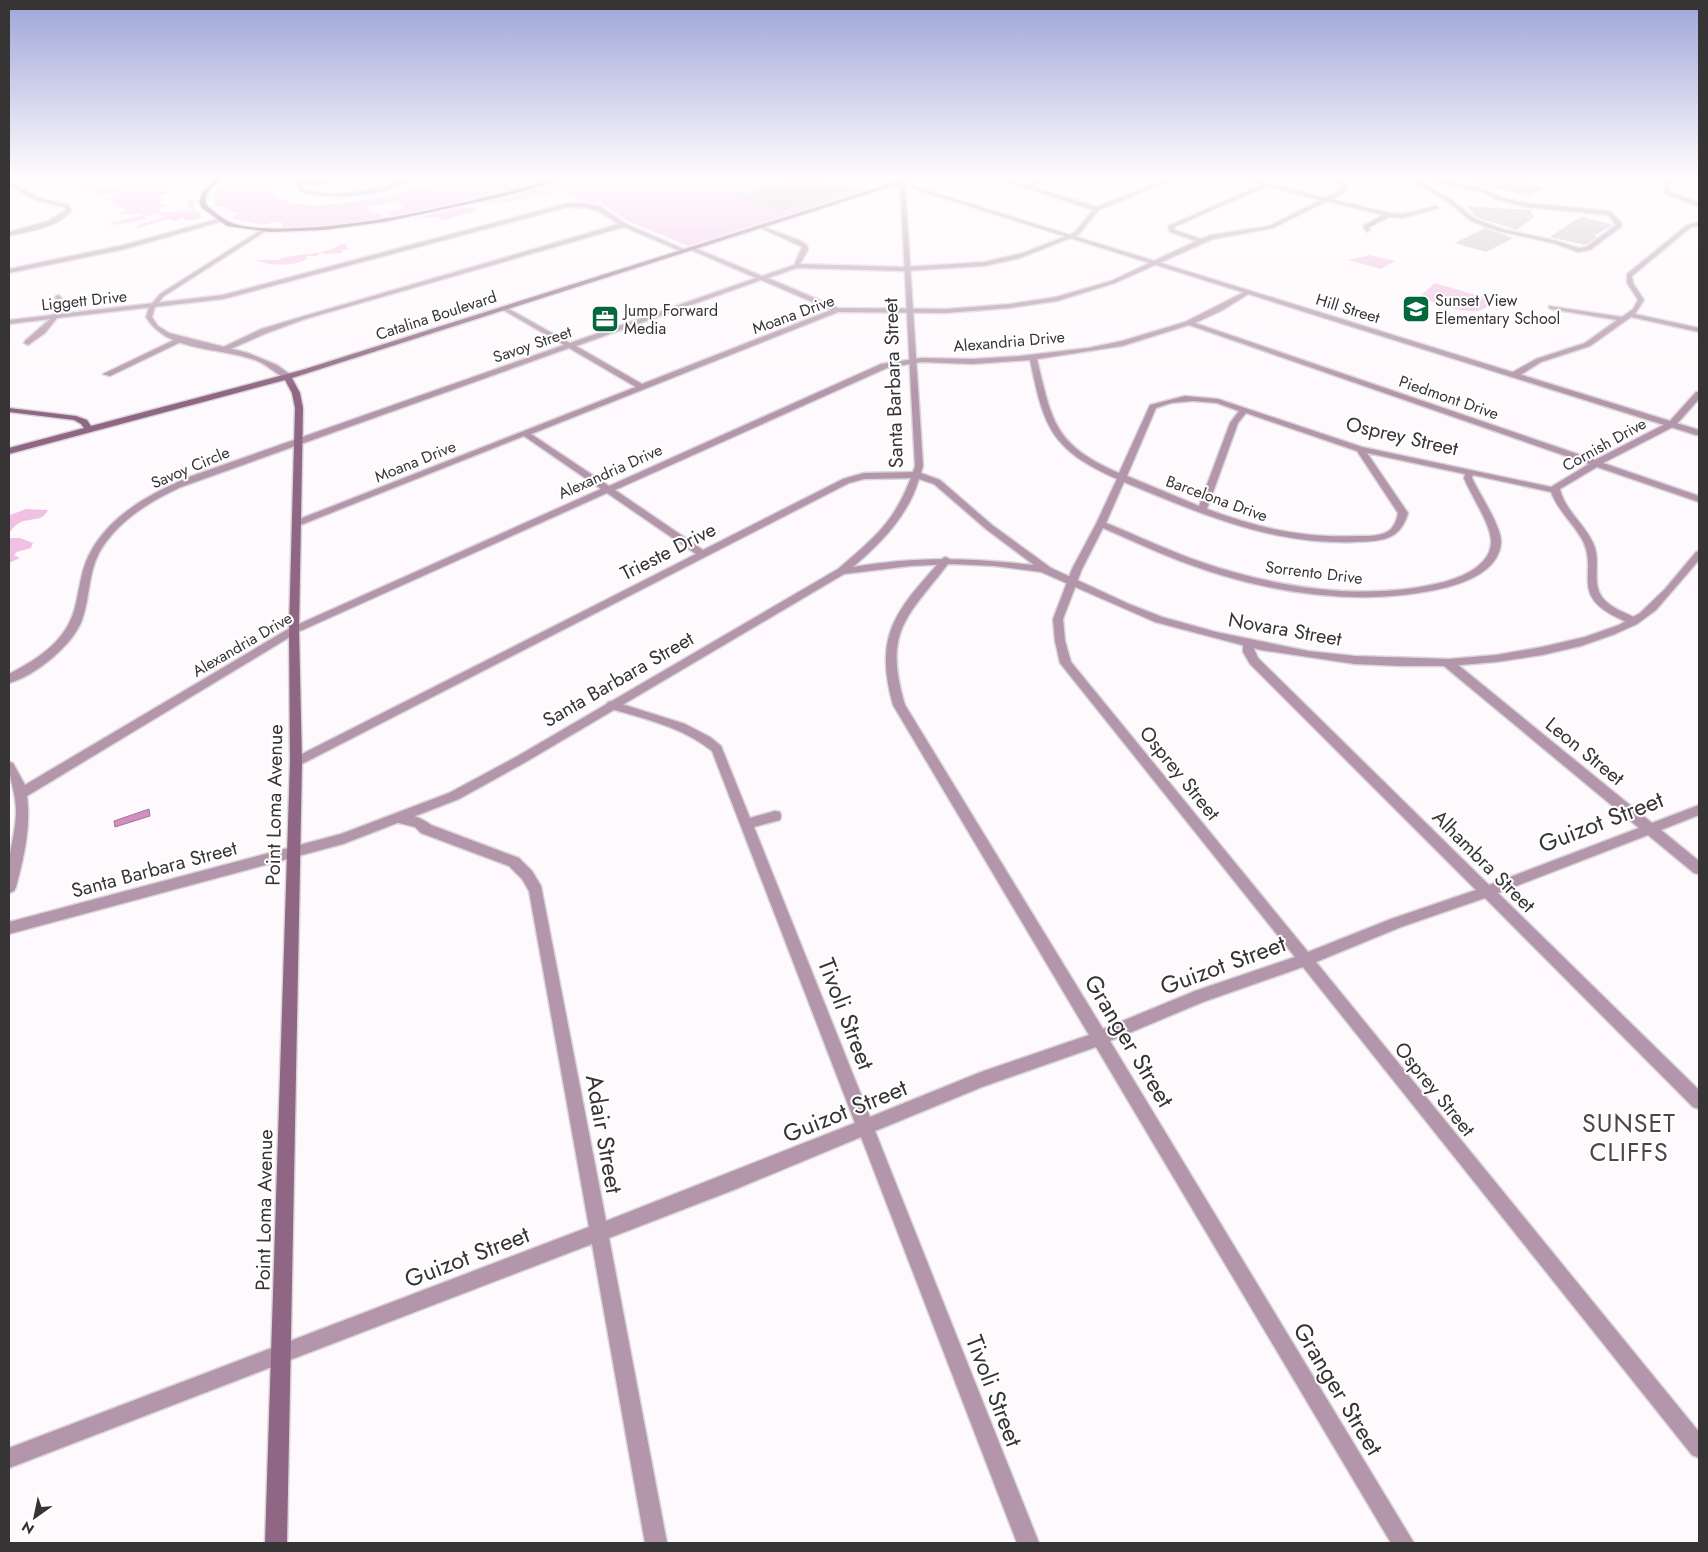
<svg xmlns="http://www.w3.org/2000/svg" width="1708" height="1552" viewBox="0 0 1708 1552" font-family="Jost,sans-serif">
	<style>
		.green { fill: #f1c1e4 }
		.water { fill: #d08fbf; stroke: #a27496 }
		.building { fill: #c6bec3 }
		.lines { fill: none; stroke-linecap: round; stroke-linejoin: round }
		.minor-casing { stroke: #dad6d8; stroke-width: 3 }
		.tertiary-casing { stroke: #dad6d8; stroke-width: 3 }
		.secondary-casing { stroke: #dad6d8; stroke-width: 3 }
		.primary-casing { stroke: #dad6d8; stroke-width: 3 }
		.minor { fill: #b396ab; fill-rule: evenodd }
		.tertiary { fill: #b396ab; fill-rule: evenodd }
		.secondary { fill: #8f6684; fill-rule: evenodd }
		.primary { fill: #754369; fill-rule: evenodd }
		.labels { text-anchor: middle; stroke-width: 4; stroke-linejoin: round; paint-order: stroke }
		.far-street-label { font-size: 16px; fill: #373436; stroke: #fff }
		.far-poi-label { font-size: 16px; fill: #373436; stroke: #fff; text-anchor: start }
		.street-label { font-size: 20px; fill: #373436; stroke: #fff }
		.near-street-label { font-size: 24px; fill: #373436; stroke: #fff }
		.near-neighbourhood-label { font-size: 25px; letter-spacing: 1px; fill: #4c454a; stroke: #fff }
	</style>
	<rect width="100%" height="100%" fill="#fef9fc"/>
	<path class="green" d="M135,175H171L169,177C183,182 192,173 206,176L188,188H179L180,184H166L168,185L159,190L174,191L157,197L163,199L159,202L166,206L159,208L162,212L190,211L192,209H189L187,203L192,200L194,201V209L203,217L195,220H184L185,216L176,221L169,219L135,229L140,224L175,214L159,217L162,213L145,216L148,219C138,220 115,227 107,224L145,214H121L126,208H116L124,204L115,205L112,200H107L119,196L121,192L95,194L79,188L93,182L102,181L95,184L99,185L97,186L115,185Z
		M231,175H283L272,178L271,191L275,196L290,201L289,203C299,203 309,206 320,205C346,204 429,192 447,175H476L478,178L572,175L393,218L386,212L404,208L402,203L399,204L395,202L368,207L371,204L367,206L369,212L381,214L387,219L338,226L282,227L283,223L274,222L262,225L230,218L240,214L222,206L216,207C211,192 220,184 231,175Z
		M588,175H829L869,189L688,246L628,221L600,202L576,200L578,198L569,191C547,190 499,209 483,202L553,183L564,184Z
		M472,207L479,210L448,219L442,220L437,217L411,219L460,208Z
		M340,244H347L346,247L349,249L340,251L343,252L341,253L324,254L322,252L316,256H306L308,258C296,267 268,266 256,260H279L284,257C296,255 335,253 340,244Z
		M1370,255L1395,261L1381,269L1348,260Z
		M1435,283L1493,300L1494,301C1490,304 1485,308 1481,310C1470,315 1429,303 1420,296Z
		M26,509L48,510C42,522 31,518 21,522C16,524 12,529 9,533L10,515Z
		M9,538H20L33,543L31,548L17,552L14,555L20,558L9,563Z"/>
	<path class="water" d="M149,809L150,816L115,827L114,821Z"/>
	<path class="building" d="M1457,175H1535L1522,181L1548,188L1529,196L1457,180Z
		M806,176L854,189L780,211L735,196Z
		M1466,206L1530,210L1534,217L1517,230L1476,217Z
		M1583,217L1613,225L1594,236L1597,237L1585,245L1550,237L1575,220Z
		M1485,228L1513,238L1486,252L1455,243Z"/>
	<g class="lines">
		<g class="minor-casing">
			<path id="minor" d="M304,175H309L304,181L349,175L325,183L302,184L303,189C331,198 364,192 391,184C401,181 410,175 420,175C390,196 333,202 299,191L296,184Z
				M989,175C1002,175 1014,184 1025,184C1035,184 1045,175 1056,175L1030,186L1097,207L1176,175H1184L1099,210L1079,234L1073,237L1020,258L984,266L903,271L797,268L768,278L838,308L946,309L1010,304L1056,297L1111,281L1196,241L1170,232L1168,226L1261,185L1226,175H1236L1326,198L1341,190V186L1324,175H1331L1347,185L1346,192L1332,199L1388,213L1403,214L1436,206L1439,208L1403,218L1389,217L1368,228L1370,230L1367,232L1363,226L1383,215L1327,201L1273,228L1213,239L1115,283L1057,301L1010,308L946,313L838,312L531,434L609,486L881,364L921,358L973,359L1020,356L1088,348L1122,341L1185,322L1248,290L1250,291V293L1221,311L1195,323L1595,460L1669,422L1696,392H1699V399L1675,426L1603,463L1699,496V502L1597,467L1560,489C1565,512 1588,526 1595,548C1600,564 1592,583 1602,597C1610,608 1626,613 1638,619V623C1630,625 1623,620 1616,617C1570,594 1598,573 1583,541C1574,524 1558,511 1551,492L1473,475L1472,478C1480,495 1502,527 1501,543C1499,569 1470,581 1448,587C1361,609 1264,593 1180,561C1154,551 1129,539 1103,528L1082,569L1063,619L1065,641L1071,662L1308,952L1391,919L1476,890L1250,664L1243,652V642H1251L1258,658L1489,885L1639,828L1444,666L1442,663L1444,660H1452L1652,823L1699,805V815L1661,830L1699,861V874L1694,873L1648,835L1498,893L1699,1090V1109L1693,1107L1485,898L1401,927L1316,962L1699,1432V1458L1692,1455L1303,967L1203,1002L1110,1041L1414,1543H1391L1096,1047L982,1087L875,1131L1039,1543H1017L861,1137L736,1189L609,1238L667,1543H645L592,1244L9,1468V1448L589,1227L529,891L522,879L509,866L421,833L415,827L395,822L393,818L395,814C406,811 422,818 431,825L519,858L532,871L541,886L606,1221L855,1123L712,751C682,727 645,719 608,708L606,705L608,702L612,701L685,724L710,737L721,746L750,818L775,811L780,812L781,816L780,820L754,827L870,1117L981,1072L1089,1035L893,705C873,633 897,610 943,558L946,557L951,560C909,616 882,629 905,705L1103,1029L1195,991L1295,957L1060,663L1055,641L1053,619L1072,569L1096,524L1117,479C1050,449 1044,427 1030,360L973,364L921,362L887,368L615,490L703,550L843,479L864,473L917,472L921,475L917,478L864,479L849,483L296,767L292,765L290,762L292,759L696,554L607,493L298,632L27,796C31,827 24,857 16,887L14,891L9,893C9,882 7,871 9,861C11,844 16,829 16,811C16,793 9,780 9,762L13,763L25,785L290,628L601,489L524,436L298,526H292V522L636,387L569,348L181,487C149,502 117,521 99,553C88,574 90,598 82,620C73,645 35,676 9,683V674C40,658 69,639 76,603C80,587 81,570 89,555C109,515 150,494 189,477L564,345L503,310V308H507L570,343L756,278L691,250V248H695L762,276L794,265L802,247L761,228V226L799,240L807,245L808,250L800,264L903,267L984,262L1023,253L1069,235L1075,232L1093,210L1025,188H1020V186ZM1267,186L1321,200L1269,226L1211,235L1201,239L1175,230L1174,227ZM761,280L831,310L642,384L576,346ZM1189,325L1589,464L1551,487L1362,447L1218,399L1185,396L1150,405L1119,473C1055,445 1052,423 1037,359L1122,346ZM1193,401L1217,403L1239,411L1230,423L1199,506L1127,476L1156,408L1171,403ZM1246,413L1357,451L1398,513C1397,519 1395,525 1390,530C1381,537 1367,536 1357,536C1302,538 1258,528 1207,509L1238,423ZM1367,453L1465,474L1464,478C1471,496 1493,527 1491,544C1489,566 1462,577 1444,582C1365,602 1277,588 1201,562C1169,551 1138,536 1106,523L1124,482C1199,513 1271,545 1354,542C1379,541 1400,542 1408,513Z
				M1404,175H1418L1485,189L1499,197L1526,203L1610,211L1621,222L1622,226L1590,250L1578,252L1553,243L1498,231L1471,221L1448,202ZM1414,178L1483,192L1495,199L1526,207L1608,215L1616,225L1586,247L1578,248L1557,241L1502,229L1475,219L1452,200Z
				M1667,175H1673L1668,191L1699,203V207L1663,193Z
				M9,182L40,198L68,205L72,210C58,228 30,231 9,236V232L48,221L66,210L64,207L36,200L9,186Z
				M568,203H586L601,207L626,224L688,251L683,252L624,227L305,319L267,333L226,351L219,349L261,329L301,317L619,224C598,210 594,207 568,207L223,299L57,318L45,333L28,345L24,343L25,341L50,319L9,324V320L53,315L58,306L55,297L58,295L61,297L64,306L60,314L223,295Z
				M1699,222V226L1691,227L1632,276L1633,283L1644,300L1635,314L1699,328V332L1631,317L1590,346L1541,362L1517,377H1511V373L1536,359L1585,343L1617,320L1551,309L1549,308V306L1622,317L1633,309L1638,300L1627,283V274L1687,225Z
				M178,338L185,340L110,376L103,374Z"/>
		</g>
		<g class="tertiary-casing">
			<path id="tertiary" d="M900,182L1699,430V435H1696L905,186L923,466L921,473L940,480L992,525L1051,568L1129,604L1162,617L1216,632L1308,651L1355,656L1449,659L1496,655L1542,647L1585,637L1619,625L1640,613L1665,589L1696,552L1699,551V560L1656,610L1637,624L1615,634L1581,646L1542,655L1496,662L1449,666H1402L1355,664L1261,650L1155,622L1041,572L995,566L952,564L910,566L844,574L524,763L459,799L343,844L9,934V922L341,834L449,793L516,757L838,569C879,534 898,518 915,466ZM919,479L934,484L986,529L1034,565C970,558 917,556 853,567C882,542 908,516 919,479Z
				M221,218L223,221L125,249L9,273V269L124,245Z
				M264,228L269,229L164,296L155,307L152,317L158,326L169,333L248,353L277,365L291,375V379H288C276,375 267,364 255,360C219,347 166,352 146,317L149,307L160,294Z"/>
		</g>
		<g class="secondary-casing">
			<path id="secondary" d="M918,175H927L292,378L300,393L303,408L299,630L302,762L287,1543H265L290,762L289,630L295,408L292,393L285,380L9,454V448L84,428L81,424L74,420L9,412V408L76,416L87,420L91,426L302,370Z"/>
		</g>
		<g class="primary-casing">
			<path id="primary" d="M220,175H226C217,184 201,191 207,206C214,211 223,220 232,223C253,230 278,229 300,228C392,224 483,198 572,175H582L501,197L384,222L324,230L271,232L227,226L202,208L199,202L202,193Z"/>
		</g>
		<use href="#minor" class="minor"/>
		<use href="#tertiary" class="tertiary"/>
		<use href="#secondary" class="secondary"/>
		<use href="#primary" class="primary"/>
	</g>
	<linearGradient id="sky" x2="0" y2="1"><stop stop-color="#9ea5d8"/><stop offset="0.45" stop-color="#fffcfe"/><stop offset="1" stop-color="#fffcfe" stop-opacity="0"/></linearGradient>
	<rect width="1708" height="393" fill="url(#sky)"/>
	<defs>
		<g id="school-square" transform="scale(1.4375)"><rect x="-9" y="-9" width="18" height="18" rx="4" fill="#05683d" stroke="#fff"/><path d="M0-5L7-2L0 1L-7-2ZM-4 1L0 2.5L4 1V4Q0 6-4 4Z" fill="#fff"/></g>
		<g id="office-square" transform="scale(1.4375)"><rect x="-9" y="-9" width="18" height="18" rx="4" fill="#05683d" stroke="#fff"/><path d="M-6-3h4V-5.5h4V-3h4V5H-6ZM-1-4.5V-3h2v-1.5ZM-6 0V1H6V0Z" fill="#fff"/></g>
	</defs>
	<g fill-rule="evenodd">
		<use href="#school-square" x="1416" y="309"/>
		<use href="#office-square" x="605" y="319"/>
	</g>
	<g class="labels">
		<g class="far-street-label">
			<text transform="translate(84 300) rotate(-6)" y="6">Liggett Drive</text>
			<text transform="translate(1348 308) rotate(17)" y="6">Hill Street</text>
			<text transform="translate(793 314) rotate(-20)" y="6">Moana Drive</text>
			<text transform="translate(436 315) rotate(-18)" y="6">Catalina Boulevard</text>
			<text transform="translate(1009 341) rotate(-5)" y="6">Alexandria Drive</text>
			<text transform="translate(532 344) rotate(-19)" y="6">Savoy Street</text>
			<text transform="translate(1449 397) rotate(19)" y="6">Piedmont Drive</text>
			<text transform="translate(1604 444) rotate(-29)" y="6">Cornish Drive</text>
			<text transform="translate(415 461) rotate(-22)" y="6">Moana Drive</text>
			<text transform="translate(190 467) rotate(-23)" y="6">Savoy Circle</text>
			<text transform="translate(610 471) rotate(-24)" y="6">Alexandria Drive</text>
			<text transform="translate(1217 498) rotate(20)" y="6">Barcelona Drive</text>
			<text transform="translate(1314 572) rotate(7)" y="6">Sorrento Drive</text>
			<text transform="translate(242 644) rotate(-30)" y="6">Alexandria Drive</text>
		</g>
		<g class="far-poi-label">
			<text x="1435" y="306">Sunset View<tspan x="1435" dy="18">Elementary School</tspan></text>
			<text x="624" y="316">Jump Forward<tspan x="624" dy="18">Media</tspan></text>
		</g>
		<g class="street-label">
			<text transform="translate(893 383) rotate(-92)" y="7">Santa Barbara Street</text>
			<text transform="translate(1402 436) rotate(13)" y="7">Osprey Street</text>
			<text transform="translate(668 551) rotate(-27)" y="7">Trieste Drive</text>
			<text transform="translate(1285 629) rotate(10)" y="7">Novara Street</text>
			<text transform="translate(618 679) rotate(-30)" y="7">Santa Barbara Street</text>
			<text transform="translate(1585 751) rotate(39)" y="7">Leon Street</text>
			<text transform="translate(1180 773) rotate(51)" y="7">Osprey Street</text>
			<text transform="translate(274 805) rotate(-89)" y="7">Point Loma Avenue</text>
			<text transform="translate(1484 861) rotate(45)" y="7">Alhambra Street</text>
			<text transform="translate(154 869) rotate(-15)" y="7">Santa Barbara Street</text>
			<text transform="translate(1435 1089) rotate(51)" y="7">Osprey Street</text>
			<text transform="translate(264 1210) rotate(-89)" y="7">Point Loma Avenue</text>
		</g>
		<g class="near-street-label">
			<text transform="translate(1601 822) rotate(-21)" y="8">Guizot Street</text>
			<text transform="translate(1223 965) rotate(-20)" y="8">Guizot Street</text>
			<text transform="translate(846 1014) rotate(69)" y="8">Tivoli Street</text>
			<text transform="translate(1129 1041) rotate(59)" y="8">Granger Street</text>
			<text transform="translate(845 1111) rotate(-22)" y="8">Guizot Street</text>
			<text transform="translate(604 1134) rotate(80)" y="8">Adair Street</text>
			<text transform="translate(467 1257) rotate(-21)" y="8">Guizot Street</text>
			<text transform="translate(1338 1389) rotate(59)" y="8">Granger Street</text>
			<text transform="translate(994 1391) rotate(69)" y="8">Tivoli Street</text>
		</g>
		<g class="near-neighbourhood-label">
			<text x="1629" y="1132">SUNSET<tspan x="1629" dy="29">CLIFFS</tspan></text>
		</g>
	</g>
	<rect width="1708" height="1552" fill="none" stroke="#373436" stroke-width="20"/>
	<g transform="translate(35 1517) rotate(213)" stroke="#ffffff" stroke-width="4" paint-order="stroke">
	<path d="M0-4L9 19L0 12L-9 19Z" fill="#373436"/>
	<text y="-8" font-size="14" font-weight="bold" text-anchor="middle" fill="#373436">N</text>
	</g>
</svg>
